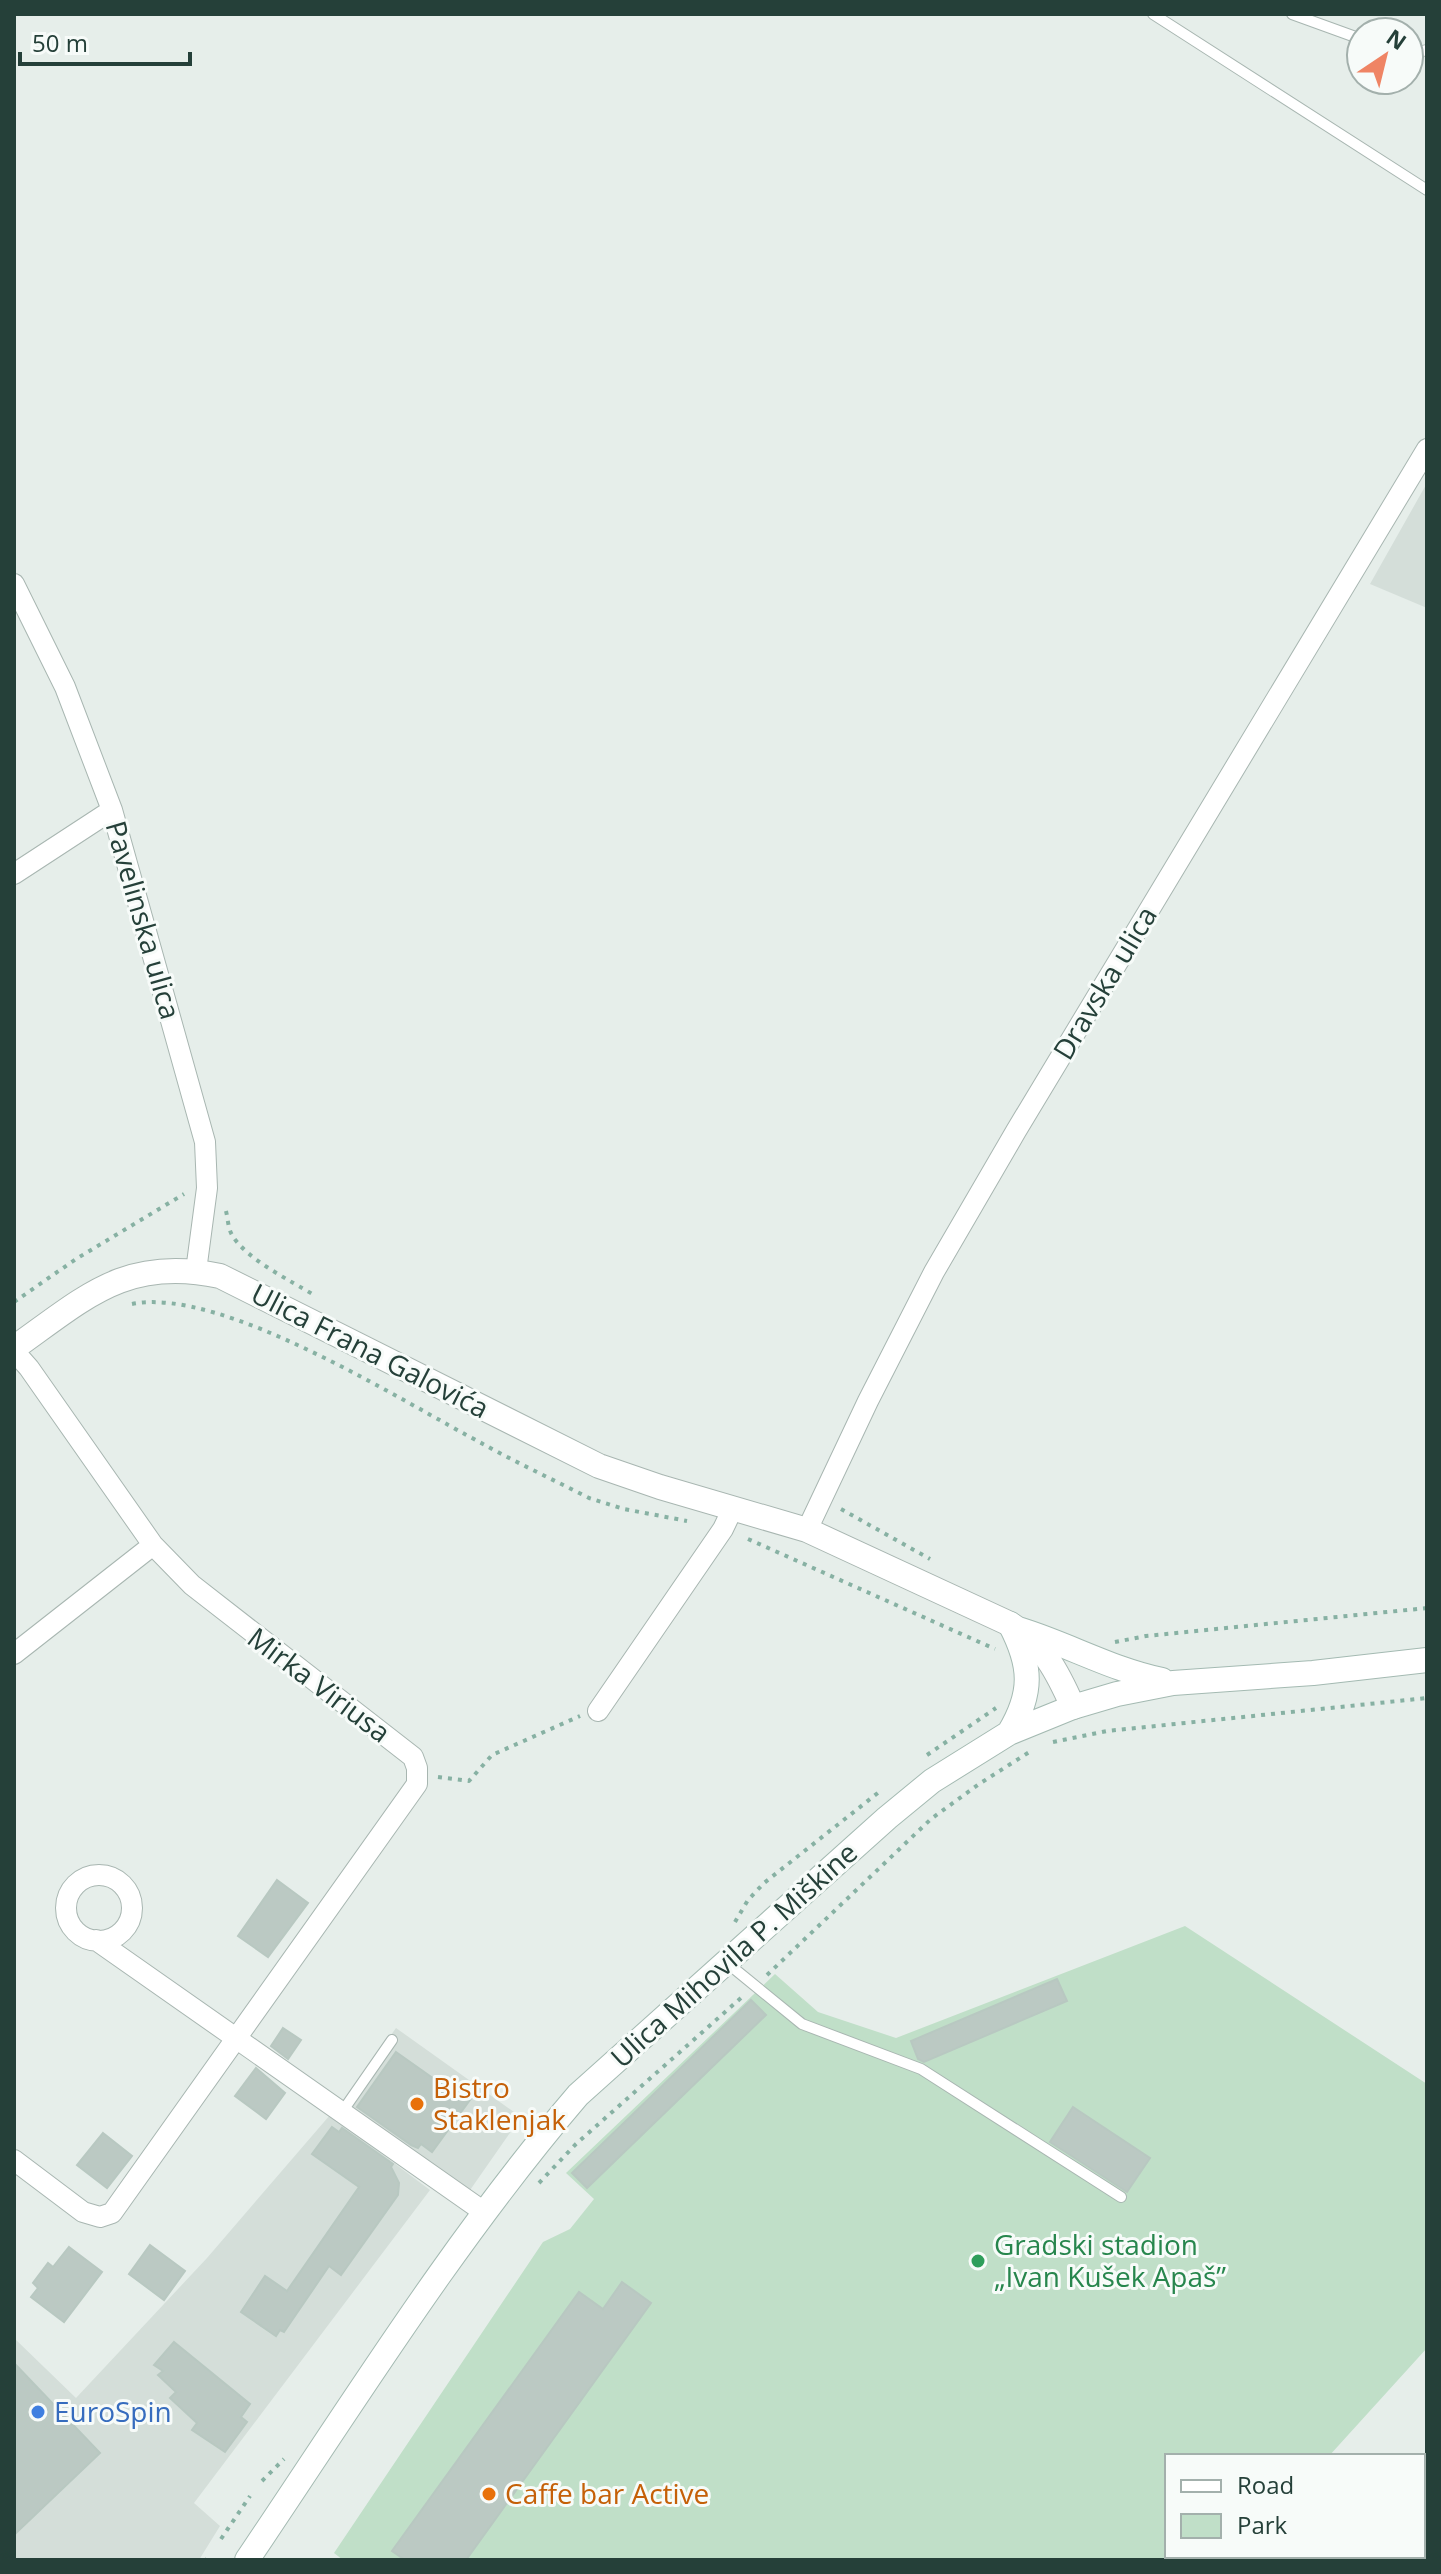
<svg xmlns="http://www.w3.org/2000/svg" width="1441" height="2574" viewBox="0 0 1441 2574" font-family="'Open Sans',sans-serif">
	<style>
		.built { fill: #d4ded9 }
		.green { fill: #c0dfc8 }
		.building { fill: #bbc9c3; stroke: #b8c8c1; stroke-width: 2 }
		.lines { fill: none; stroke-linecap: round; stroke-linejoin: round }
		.service-casing { stroke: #a8b6b1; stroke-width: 12 }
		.minor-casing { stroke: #a8b6b1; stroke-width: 22 }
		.tertiary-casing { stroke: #a8b6b1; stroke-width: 26 }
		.secondary-casing { stroke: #a4bab2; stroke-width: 26 }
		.path { stroke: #87b1a3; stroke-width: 4; stroke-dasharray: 4 6; stroke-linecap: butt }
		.service { stroke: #fff; stroke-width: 10 }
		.minor { stroke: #fff; stroke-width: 20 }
		.tertiary { stroke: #fff; stroke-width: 24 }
		.secondary { stroke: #fff; stroke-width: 24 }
		.food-dot { fill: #e8710a; stroke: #f7fbf9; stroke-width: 3 }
		.leisure-dot { fill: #2e9e5b; stroke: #f7fbf9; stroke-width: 3 }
		.shop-dot { fill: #3f7fe0; stroke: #f7fbf9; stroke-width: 3 }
		.labels { text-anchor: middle; stroke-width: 6; stroke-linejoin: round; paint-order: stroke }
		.street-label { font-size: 28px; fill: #254039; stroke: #f7fbf9 }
		.food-label { font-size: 28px; fill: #c56008; stroke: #f7fbf9; text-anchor: start }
		.leisure-label { font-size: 28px; fill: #27864d; stroke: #f7fbf9; text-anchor: start }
		.shop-label { font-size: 28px; fill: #366cbe; stroke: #f7fbf9; text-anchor: start }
	</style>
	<rect width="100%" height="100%" fill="#e6eeea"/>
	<path class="built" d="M1427,483V608L1370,584Z
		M396,2028L521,2117L468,2193L342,2103Z
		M330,2115L430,2190L194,2503L220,2526L199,2560H14V2338L76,2398L207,2258Z"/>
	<path class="green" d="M1185,1926L1427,2084V2348L1329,2456H1167V2556H1239L1235,2560H343L334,2553L543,2242L570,2229L594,2199L566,2173L775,1974L818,2012L896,2038Z"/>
	<path class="building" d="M277,1880L308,1903L268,1957L238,1936Z
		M1057,1979L1067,2001L924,2062L918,2059L911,2041Z
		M751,2000L766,2015L587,2188L572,2173Z
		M283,2028L301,2040L288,2059L271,2046Z
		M396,2052L454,2093L461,2083L475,2093L432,2152L421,2144L418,2148L411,2145L357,2107Z
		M256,2068L285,2093L266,2119L235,2096Z
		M1073,2107L1150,2158L1127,2192L1050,2142Z
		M332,2127L339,2132L342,2128L393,2164L391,2167L399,2183L398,2195L341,2275L329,2266L284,2332L280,2330L276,2336L241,2312L265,2276L287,2291L359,2187L312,2154Z
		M103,2133L132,2156L107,2188L77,2165Z
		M150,2245L185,2271L164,2300L129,2274Z
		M69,2247L102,2272L64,2322L31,2297L38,2288L33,2283L48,2263L53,2267Z
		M622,2282L651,2303L466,2560H405L392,2551L579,2292L603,2309Z
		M174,2342L250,2404L241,2417L247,2422L225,2452L192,2430L197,2423L170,2398L176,2392L158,2375L163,2371L154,2365Z
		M14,2363L100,2453L14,2535Z"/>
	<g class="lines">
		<g class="service-casing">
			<path id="service" d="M1153,14L1427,190
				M1292,14L1361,39
				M1409,54L1427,50
				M726,1962L802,2024L921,2069L1121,2197
				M342,2112L392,2040"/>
		</g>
		<g class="minor-casing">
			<path id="minor" d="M14,584L65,687L112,810L205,1142L207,1188L196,1271
				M14,874L112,810
				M14,1351L29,1368L153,1545L192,1585L413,1757L417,1768V1784L112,2213L100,2217L83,2212L14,2160
				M807,1530L868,1401L934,1272L1016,1131L1427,449
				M14,1654L153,1545
				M598,1711L723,1529L733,1508
				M66 1908a33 33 0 1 1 66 0a33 33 0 1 1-66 0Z
				M96,1940L484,2212"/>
		</g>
		<g class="tertiary-casing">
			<path id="tertiary" d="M14,1348C86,1297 126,1256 220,1276L599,1466L660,1487L807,1530L1010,1624C1043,1643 1058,1673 1073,1707"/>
		</g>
		<g class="secondary-casing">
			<path id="secondary" d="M1021,1630C1069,1645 1113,1670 1162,1680
				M1009,1733C1033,1693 1032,1666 1010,1624
				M247,2560C353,2403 454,2240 578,2095L887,1818L932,1781L1009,1733L1073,1707L1117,1694L1173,1683L1313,1673L1427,1660"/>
		</g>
		<path class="path" d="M226,1211C228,1219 228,1228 232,1235C246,1259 291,1281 314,1295
			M14,1302L76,1259L184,1194
			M132,1304C222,1286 403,1402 485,1445C519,1464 554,1480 589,1498L624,1509L687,1521
			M841,1509L930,1559
			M748,1539L995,1649
			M1115,1642L1146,1636L1427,1608
			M1053,1742L1107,1731L1427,1698
			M927,1755L996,1708
			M438,1777L469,1781L492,1755L580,1716
			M735,1922L748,1900L764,1883L879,1792
			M767,1975L931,1819L979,1784L1031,1751
			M539,2183L576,2144L742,1997
			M262,2481L284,2459
			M221,2539L250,2496
			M206,2560L207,2559"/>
		<use href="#service" class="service"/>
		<use href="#minor" class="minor"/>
		<use href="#tertiary" class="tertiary"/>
		<use href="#secondary" class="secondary"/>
	</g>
	<g class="food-dot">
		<circle cx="417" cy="2104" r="8"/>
		<circle cx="489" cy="2494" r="8"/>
	</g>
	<circle class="leisure-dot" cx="978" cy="2261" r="8"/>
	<circle class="shop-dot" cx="38" cy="2412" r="8"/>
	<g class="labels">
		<g class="street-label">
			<text transform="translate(143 920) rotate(74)" y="10">Pavelinska ulica</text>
			<text transform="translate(1105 983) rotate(-59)" y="10">Dravska ulica</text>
			<text transform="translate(370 1351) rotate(27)" y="10">Ulica Frana Galovića</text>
			<text transform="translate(319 1685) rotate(37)" y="10">Mirka Viriusa</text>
			<text transform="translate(734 1955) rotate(-42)" y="10">Ulica Mihovila P. Miškine</text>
		</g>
		<g class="food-label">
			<text x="433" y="2098">Bistro<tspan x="433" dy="32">Staklenjak</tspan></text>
			<text x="505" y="2504">Caffe bar Active</text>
		</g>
		<g class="leisure-label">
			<text x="994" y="2255">Gradski stadion<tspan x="994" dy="32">„Ivan Kušek Apaš”</tspan></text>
		</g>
		<g class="shop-label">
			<text x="54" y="2422">EuroSpin</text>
		</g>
	</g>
	<rect width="1441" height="2574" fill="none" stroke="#254039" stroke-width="32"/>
	<rect x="1165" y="2454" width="260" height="104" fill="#f7fbf9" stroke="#a3b0ac" stroke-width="2"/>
	<rect x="1181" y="2480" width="40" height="12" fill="#ffffff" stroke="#a3b0ac" stroke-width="2"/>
	<text x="1237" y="2494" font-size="24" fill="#254039">Road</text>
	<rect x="1181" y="2514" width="40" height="24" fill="#c0dfc8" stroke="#a3b0ac" stroke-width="2"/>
	<text x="1237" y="2534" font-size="24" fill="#254039">Park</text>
	<g transform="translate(1385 56) rotate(35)"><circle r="38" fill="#f7fbf9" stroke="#a3b0ac" stroke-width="2"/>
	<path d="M0-6L14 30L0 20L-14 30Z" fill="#ef8464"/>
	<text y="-12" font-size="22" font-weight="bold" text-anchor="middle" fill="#254039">N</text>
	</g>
	<path d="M20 52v12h170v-12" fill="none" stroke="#254039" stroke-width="4"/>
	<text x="32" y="52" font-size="24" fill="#254039" stroke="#f7fbf9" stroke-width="6" paint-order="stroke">50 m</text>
</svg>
